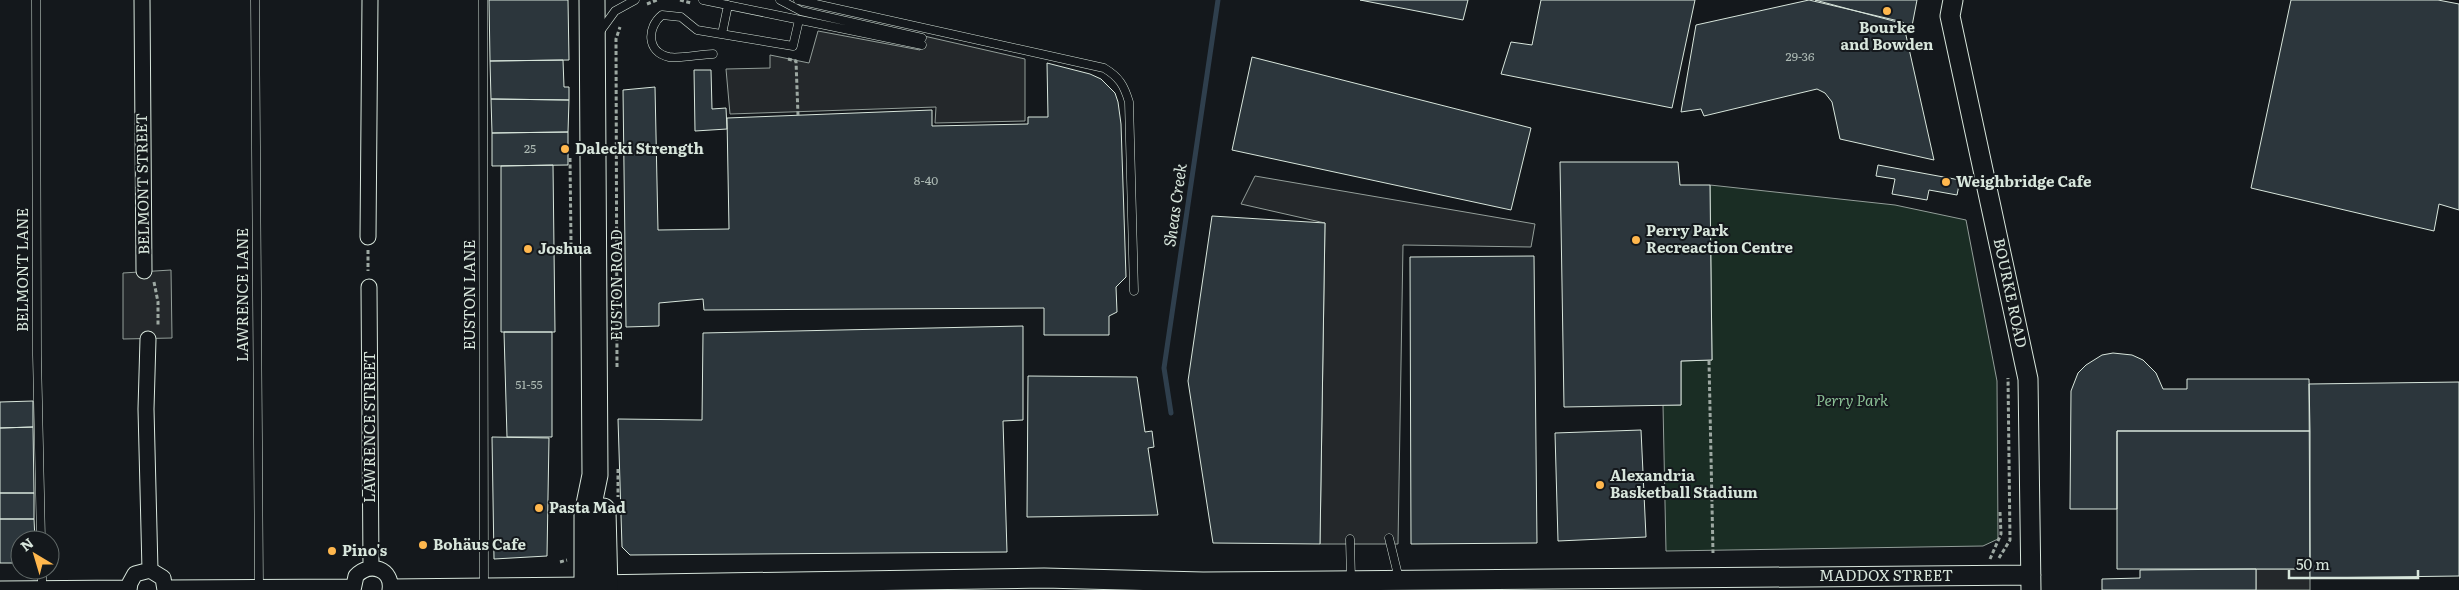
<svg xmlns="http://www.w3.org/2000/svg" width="2459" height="590" viewBox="0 0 2459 590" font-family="Literata,serif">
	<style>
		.green { fill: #1a2d24; stroke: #939e99 }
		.parking { fill: #24282b; stroke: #939e99 }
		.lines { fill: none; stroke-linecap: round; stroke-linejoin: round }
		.stream { stroke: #2f3f4d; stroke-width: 5 }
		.building { fill: #2c363c; stroke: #d8e6dc }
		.service-casing { stroke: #d8e6dc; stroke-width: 9 }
		.minor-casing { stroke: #d8e6dc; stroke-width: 17 }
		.tertiary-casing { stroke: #d8e6dc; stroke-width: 21 }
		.primary-casing { stroke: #d8e6dc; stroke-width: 27 }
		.path { stroke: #9da8a2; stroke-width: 3; stroke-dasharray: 4 2.5; stroke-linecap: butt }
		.service { stroke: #14181c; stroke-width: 8 }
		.minor { stroke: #14181c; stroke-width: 15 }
		.tertiary { stroke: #14181c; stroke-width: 19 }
		.primary { stroke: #14181c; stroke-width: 25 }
		.poi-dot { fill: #ffb74d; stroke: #14181c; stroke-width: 2 }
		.labels { text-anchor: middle; stroke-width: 4; stroke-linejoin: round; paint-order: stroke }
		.number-label { font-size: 12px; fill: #adbab4 }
		.poi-label { font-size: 15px; font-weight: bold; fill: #d8e6dc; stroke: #14181c; text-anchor: start }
		.street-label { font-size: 15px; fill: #d8e6dc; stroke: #14181c }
		.park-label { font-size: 15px; font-style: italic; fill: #8ac095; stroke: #14181c }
		.water-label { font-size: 16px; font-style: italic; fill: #d8e6dc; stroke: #14181c }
	</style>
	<rect width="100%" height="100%" fill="#14181c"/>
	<path class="green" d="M1710,185L1895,205L1966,220L1997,381L1998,539L1983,546L1666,551L1663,405H1681V361L1712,360Z"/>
	<path class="parking" d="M818,31L920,50L924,36L1025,59V121L935,123L936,107L730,114L726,69L770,68V55L809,63Z
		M1255,176L1535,224L1531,247L1403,245L1398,544H1320L1325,223L1241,204Z
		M171,270L172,338L123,339V273Z
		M2256,569H2310V590H2256Z"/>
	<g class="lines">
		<path class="stream" d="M1171,413L1164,368L1218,0"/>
	</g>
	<path class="building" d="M489,0H568L569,60L490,61Z
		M1360,0H1468L1463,20Z
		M1541,0H1695L1672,108L1501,74L1511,42L1532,45Z
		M1809,0L1903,22L1934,160L1840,139L1832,102L1825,93L1817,89L1704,116L1701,109L1681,112L1696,25Z
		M1815,0H1917L1912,26Z
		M2291,0H2438L2459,4V210L2439,204L2434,231L2251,188Z
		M1252,57L1531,128L1511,210L1232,150Z
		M563,60L564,87H569V100L491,99L490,61Z
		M1047,63L1090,74L1101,79L1115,93L1118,102L1121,124L1126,277L1116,287L1117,312L1109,316V335H1044V308L704,310L703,299L659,303V326L626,327L623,90L655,87L658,230L729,229L727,118L932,110V126L1028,124V117H1048Z
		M694,70H711L712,109L726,108L727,129L695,131Z
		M491,99L569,100L568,132L492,133Z
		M568,132V165L492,166V133Z
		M1560,162H1678L1680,185H1710L1712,360L1681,361V405L1564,407Z
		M553,165L555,332H501V166Z
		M1878,165L1960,180L1957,195L1929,190L1927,200L1892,194L1895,179L1876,176Z
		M1212,216L1325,223L1320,544L1213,543L1188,381Z
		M1534,256L1537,543L1411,544L1410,257Z
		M1023,326V420L1003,421L1007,552L630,555L622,547L618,419L702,420L703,333Z
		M504,332H552V437H507Z
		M2113,353L2132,355L2143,360L2156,373L2163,389H2187V379H2309L2310,431H2117V509H2070L2071,391L2078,373L2086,365L2102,355Z
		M1028,376L1137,377L1145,432L1152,431L1154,447L1148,448L1158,515L1027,517Z
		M2459,382V576L2310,578L2309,384Z
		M33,401V427L0,428V402Z
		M33,427L34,493H0V428Z
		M1641,430L1646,537L1558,541L1555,433Z
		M2117,431H2310V569H2117Z
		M492,437L549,438L547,556L494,559Z
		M0,493H34V519H0Z
		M0,519H34L35,540H20V563H0Z
		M2256,569V590H2102V579L2140,578V570Z"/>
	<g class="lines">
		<g class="service-casing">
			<path id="service" d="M36,0L37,355L41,540
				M255,0L259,588
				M483,0L484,588
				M703,0L922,45
				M780,0L801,11L922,38
				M798,0L1104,68C1119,77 1124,85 1129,102L1134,291
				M599,33L615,11L635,0
				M722,34L728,5
				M713,54C701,54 680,59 669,57C646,52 647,27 662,15L681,17L697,30L793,46L799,20
				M1389,538L1399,579
				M1350,539L1351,580
				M42,570V590"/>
		</g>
		<g class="minor-casing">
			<path id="minor" d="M142,0L144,271
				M368,237L370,0
				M369,287L371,567
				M148,339L146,409L150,570
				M391,587L587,585
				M165,588L353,587
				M0,589L129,588
				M129,590L130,583L135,574L150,570L163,578L165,590
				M353,590L356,576C370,561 393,569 390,590"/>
		</g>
		<g class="tertiary-casing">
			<path id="tertiary" d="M1953,0L1950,16L2028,379L2031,590
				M593,585L1044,578L1203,582L2031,575"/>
		</g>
		<g class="primary-casing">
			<path id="primary" d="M603,511L605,590
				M587,590V514L595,475L592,0"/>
		</g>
		<path class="path" d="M680,0L691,3
			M647,4L657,0
			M788,59L796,61L798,115
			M570,158L571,244
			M368,250V271
			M154,282L158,302V327
			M1709,361L1713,553
			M617,367L616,39L620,27
			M618,469V497
			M1999,558L2010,540L2008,378
			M1990,559L2001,534L2000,512
			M560,562L567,560"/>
		<use href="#service" class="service"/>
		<use href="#minor" class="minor"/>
		<use href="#tertiary" class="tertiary"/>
		<use href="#primary" class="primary"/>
	</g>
	<g class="poi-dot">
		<circle cx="1887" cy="11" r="5"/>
		<circle cx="565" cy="149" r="5"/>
		<circle cx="1946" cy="182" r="5"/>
		<circle cx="1636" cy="240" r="5"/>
		<circle cx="528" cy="249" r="5"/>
		<circle cx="1600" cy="485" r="5"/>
		<circle cx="539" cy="508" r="5"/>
		<circle cx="423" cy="545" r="5"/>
		<circle cx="332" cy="551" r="5"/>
	</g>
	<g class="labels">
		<g class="number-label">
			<text x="1800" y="61">29-36</text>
			<text x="530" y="153">25</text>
			<text x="926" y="185">8-40</text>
			<text x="529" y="389">51-55</text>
		</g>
		<g class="poi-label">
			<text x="1887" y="33" text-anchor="middle">Bourke<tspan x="1887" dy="17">and Bowden</tspan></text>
			<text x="575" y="154">Dalecki Strength</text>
			<text x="1956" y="187">Weighbridge Cafe</text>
			<text x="1646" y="236">Perry Park<tspan x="1646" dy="17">Recreaction Centre</tspan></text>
			<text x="538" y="254">Joshua</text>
			<text x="1610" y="481">Alexandria<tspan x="1610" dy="17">Basketball Stadium</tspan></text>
			<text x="549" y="513">Pasta Mad</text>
			<text x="433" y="550">Bohäus Cafe</text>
			<text x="342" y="556">Pino's</text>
		</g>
		<g class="street-label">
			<text transform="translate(143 184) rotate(-91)" y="5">BELMONT STREET</text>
			<text transform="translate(23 270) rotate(-90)" y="5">BELMONT LANE</text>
			<text transform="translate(617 285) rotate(-90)" y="5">EUSTON ROAD</text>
			<text transform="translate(2010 293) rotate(78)" y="5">BOURKE ROAD</text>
			<text transform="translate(243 295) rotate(-90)" y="5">LAWRENCE LANE</text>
			<text transform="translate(470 295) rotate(-90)" y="5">EUSTON LANE</text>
			<text transform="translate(370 427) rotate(-90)" y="5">LAWRENCE STREET</text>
			<text x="1886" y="581">MADDOX STREET</text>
		</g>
		<g class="park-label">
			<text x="1852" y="406">Perry Park</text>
		</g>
		<g class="water-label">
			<text transform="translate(1175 205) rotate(-82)" y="6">Sheas Creek</text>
		</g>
	</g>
	<g transform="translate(35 555) rotate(322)"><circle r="24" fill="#14181c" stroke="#626a69"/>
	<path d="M0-4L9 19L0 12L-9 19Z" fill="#ffb74d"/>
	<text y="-8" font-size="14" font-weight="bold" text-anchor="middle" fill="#d8e6dc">N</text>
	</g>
	<path d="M2289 570v8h129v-8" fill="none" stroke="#d8e6dc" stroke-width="2.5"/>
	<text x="2296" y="570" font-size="15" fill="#d8e6dc" stroke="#14181c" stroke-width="4" paint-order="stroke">50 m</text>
</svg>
